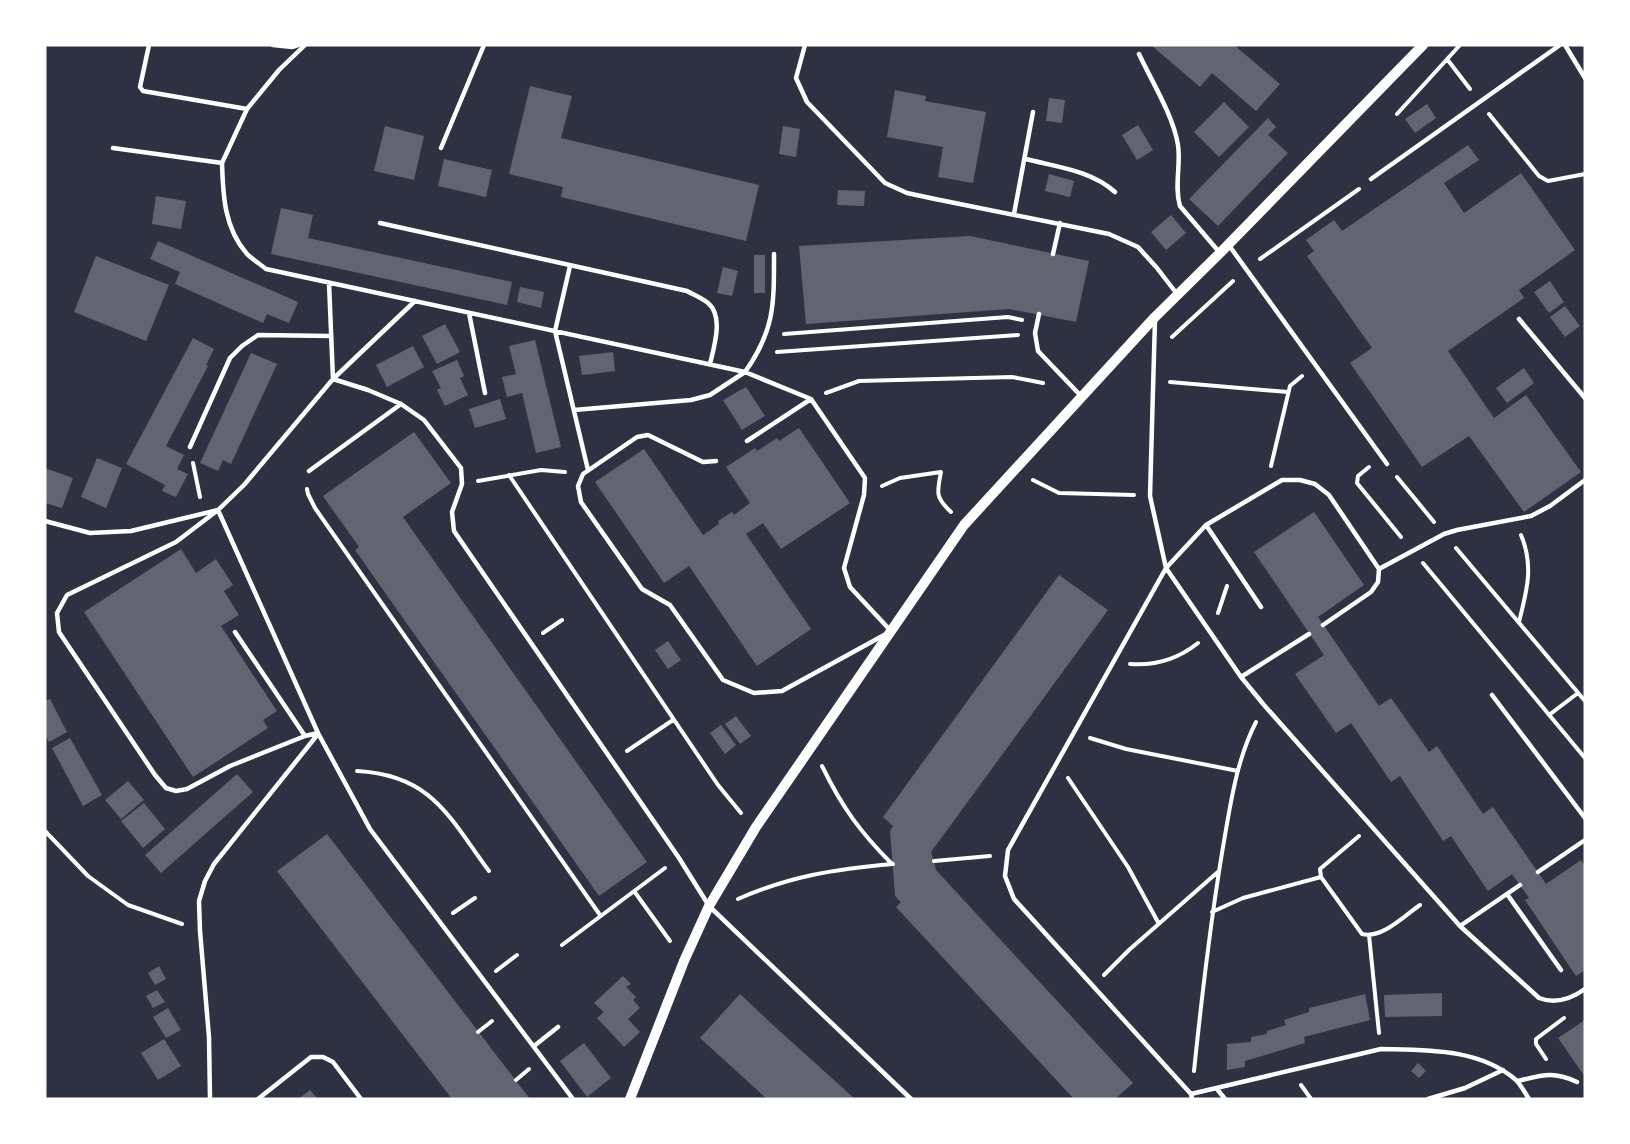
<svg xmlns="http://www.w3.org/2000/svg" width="1630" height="1144" viewBox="0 0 1630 1144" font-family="'PT Serif',serif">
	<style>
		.building { fill: #626471 }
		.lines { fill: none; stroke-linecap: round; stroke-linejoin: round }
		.path { stroke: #fff; stroke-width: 4 }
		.service { stroke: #fff; stroke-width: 4.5 }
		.tertiary { stroke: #fff; stroke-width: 10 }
	</style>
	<rect width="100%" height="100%" fill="#2d3142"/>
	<path class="building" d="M1151,45H1234L1280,84L1256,111L1212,73L1200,87Z
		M530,86L572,96L561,138L759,185L746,241L561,197L563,187L509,174Z
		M895,90L926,96L925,101L986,112L973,183L938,177L943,147L887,137Z
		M1049,98L1065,100L1062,123L1046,121Z
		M1224,102L1249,127L1219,157L1194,132Z
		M1427,104L1436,118L1415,133L1405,119Z
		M1268,118L1276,127L1268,135L1288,153L1218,226L1189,199Z
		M1138,125L1153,150L1137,160L1122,135Z
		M385,126L424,136L414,180L374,171Z
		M783,126L800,129L796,157L779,154Z
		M1468,145L1479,160L1444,183L1464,213L1521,173L1575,250L1519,290L1524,298L1448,351L1494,418L1526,395L1581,472L1524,512L1469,436L1422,467L1350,363L1372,348L1307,256L1314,251L1306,240L1334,220L1342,231Z
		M444,159L492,170L486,197L438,186Z
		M1049,174L1074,181L1070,197L1045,191Z
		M838,190L865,191L864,206L837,205Z
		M156,196L186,201L181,229L152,224Z
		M281,208L313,215L308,238L512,282L507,305L271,254Z
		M1171,215L1186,233L1166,250L1151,232Z
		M970,236L1089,261L1076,322L1009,309L806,324L799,246Z
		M158,241L298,302L289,323L267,314L263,323L175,284L180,272L150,259Z
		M754,255H765V293H754Z
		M96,256L169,285L146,341L74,312Z
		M723,267L738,271L732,296L717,293Z
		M1550,281L1564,302L1549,313L1534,292Z
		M520,287L544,292L541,308L517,302Z
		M1565,306L1580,326L1565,337L1550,317Z
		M445,324L460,352L437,364L422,336Z
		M193,338L214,349L206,365L208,366L166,446L184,455L177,469L188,474L176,497L162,491L165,485L126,464Z
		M535,340L561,447L536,453L522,393L507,397L502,377L516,374L509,346Z
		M413,346L424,367L387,387L376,365Z
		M613,352L615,371L582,375L579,356Z
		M251,353L277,364L231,464L223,460L218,471L200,463Z
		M457,360L464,376L460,378L468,395L445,406L437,390L441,388L432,371Z
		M1524,368L1534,383L1507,403L1496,388Z
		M746,387L765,416L742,430L723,400Z
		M500,399L506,419L475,428L469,409Z
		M799,428L850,503L781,549L763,523L746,534L811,629L757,666L689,566L664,583L595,482L644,449L703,535L719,524L718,521L732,512L734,515L750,503L726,467L755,448L757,451L777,438L779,441Z
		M414,432L451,483L403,517L647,862L599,896L355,550L359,547L323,496Z
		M97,458L122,468L106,508L81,497Z
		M45,468L73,478L62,508L45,503Z
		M1314,512L1364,585L1318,617L1379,706L1391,698L1429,752L1437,746L1483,814L1493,807L1546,884L1581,860L1585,866V970L1576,976L1525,900L1529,898L1512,874L1488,891L1451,836L1443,841L1400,776L1391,782L1351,723L1336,733L1295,674L1324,655L1254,552Z
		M181,549L196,573L216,559L233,585L224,591L239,615L221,626L277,711L263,720L268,728L193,777L84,612Z
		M1059,575L1108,610L931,852L936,870L1133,1083L1115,1099H1074L896,907L901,902L895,896L890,831L893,826L883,817Z
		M668,641L681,660L668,669L655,650Z
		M50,699L67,732L49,742L45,735V701Z
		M736,716L751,736L740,744L725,724Z
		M721,725L736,745L725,754L710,733Z
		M70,738L102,795L83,806L52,748Z
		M237,774L253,792L161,873L145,855Z
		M128,781L144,800L121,819L105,800Z
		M144,803L165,829L143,848L121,821Z
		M327,834L530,1099H452L277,871Z
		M159,966L166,979L155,985L148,973Z
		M623,976L631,984L626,987L636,997L633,1000L640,1008L628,1019L640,1032L624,1047L597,1018L604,1012L594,1003Z
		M157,990L165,1002L153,1008L146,996Z
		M1442,993V1016L1385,1017L1384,995Z
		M740,994L773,1025L855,1099H767L700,1038Z
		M1365,994L1370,1020L1304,1037L1305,1043L1245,1061V1067L1227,1070V1044L1251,1042V1037L1267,1034V1031L1286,1025L1284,1020L1309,1012V1008Z
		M168,1008L181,1030L166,1038L153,1017Z
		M1585,1020V1077L1558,1038Z
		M164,1039L181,1066L158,1080L141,1053Z
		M584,1043L611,1078L587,1097L560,1061Z
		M1418,1063L1426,1071L1419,1078L1411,1071Z
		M310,1090L318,1099H298Z"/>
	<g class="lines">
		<path class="path" d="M1447,59L1470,89
			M1397,114L1460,45
			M1489,114L1539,176L1548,181L1585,174
			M1260,259L1359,189
			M784,334L1008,317L1022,320
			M1172,337L1233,281
			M777,352L1018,335
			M1170,382L1288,392
			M826,393L859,381L1012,377L1043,383
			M193,463L200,497
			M1271,466L1290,386L1302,376
			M1369,467L1358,476L1357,483L1401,537
			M509,475L718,785L741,813
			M1397,477L1434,522
			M1033,480L1059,493L1134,495
			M478,481L541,470L565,472
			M882,486L900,478L941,472C937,493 935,497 951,512
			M307,489L308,494L315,508L600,915
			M1456,548L1585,701
			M1423,563L1585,758
			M1218,613L1227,586
			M1519,622C1527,590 1534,566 1521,535
			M543,633L562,620
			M1130,664C1156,666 1178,659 1198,643
			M1549,715L1578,693
			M1090,738L1126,749L1238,771
			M627,751L673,720
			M822,766C842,807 860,832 892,864
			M357,771C432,775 449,817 489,871
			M1068,778L1128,867L1159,924
			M45,831L88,876L128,905L182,924
			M1359,836L1320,869L1321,877L1362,934C1382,939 1404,916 1420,905
			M934,861L990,856
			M634,891L670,941
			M738,899C790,876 836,869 893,864
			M1212,912L1243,898L1321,877
			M453,913L475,898
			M1369,935L1379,1033
			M562,945L665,868
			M496,971L517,955
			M1104,975L1129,950L1219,871
			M478,1032L492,1021
			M1546,1059L1536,1044V1039L1564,1018
			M1194,1071C1202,994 1211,917 1224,841C1231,801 1237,759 1256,722
			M516,1080L529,1069
			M1301,1085L1311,1099"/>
		<path class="service" d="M149,45L140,87L143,91L247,109
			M273,45L292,47L298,45
			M805,45L796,78L807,102L885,183L907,193L935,199L1109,234L1138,247L1157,268L1177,294
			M1565,45L1585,78
			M1139,54C1152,82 1173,115 1178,145C1181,166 1174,186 1180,206L1220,253
			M113,148L222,163C223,195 224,228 247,254C252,259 260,264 266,269L745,372
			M441,148L484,45
			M1026,159C1056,167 1091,170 1115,192
			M222,163L247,109L279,70L305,45
			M1371,179L1560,45
			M1014,214L1033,112
			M380,223L687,291C694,295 702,298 708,303C724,316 714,347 710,364
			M1228,244L1387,464
			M774,254C774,303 775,330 745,372L811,399L865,478L864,495L844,568L850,587L890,630
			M1053,254L1060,223
			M570,266L555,331L588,470
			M329,283L333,379L368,390L401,404L424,420L461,468L462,484L452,512L454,531L679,858L709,906L911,1099
			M469,313L485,393
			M1039,314L1035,333L1038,351L1081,396
			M1155,319L1150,496L1166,568L1008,850L1005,876L1014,899L1191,1094L1192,1099
			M1519,319L1585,398
			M574,410L691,400L710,395L745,372
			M747,441L811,399
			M190,447L230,358L242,346L258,335L331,336
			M716,461L703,462L648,435L637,437L583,474L578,486L581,502L642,589L670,605L723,680L754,693L782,691L886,634
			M309,471L401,404
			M45,521L90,533L131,531L218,510L244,485L333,379L415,301
			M1206,525L1261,607
			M1323,625L1371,592L1378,582L1379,569
			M235,632L305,736
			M1309,634L1241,677L1166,568L1206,525L1282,480H1300L1315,484L1329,495L1379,569L1444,534L1457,530L1531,516L1550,506L1585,480
			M1241,677L1264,705L1460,926L1539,998C1555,1004 1571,999 1585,989
			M1492,695L1585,818
			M318,733L305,736L230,766L187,789L176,791L166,788L155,775L59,632L57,613L67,595L176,542L218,510L318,733L370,829L573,1099
			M1538,872L1585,840
			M1507,894L1561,970
			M1460,926L1520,885
			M534,1046L558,1027
			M1518,1081C1543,1075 1553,1071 1577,1082
			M1217,1089L1225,1099
			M1191,1094L1381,1049C1426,1050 1479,1048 1516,1080C1521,1085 1525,1093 1529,1099
			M210,1099L209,1037L200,931L199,901L205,881L214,864L318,734
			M258,1099L311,1057H323L333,1062L361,1099
			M1428,1099L1465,1088L1503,1070"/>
		<path class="tertiary" d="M630,1099L684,961L709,906L756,827L964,525L1155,317L1220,253L1423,45"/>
	</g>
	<rect width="1630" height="1144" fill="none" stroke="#ffffff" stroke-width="93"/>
</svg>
